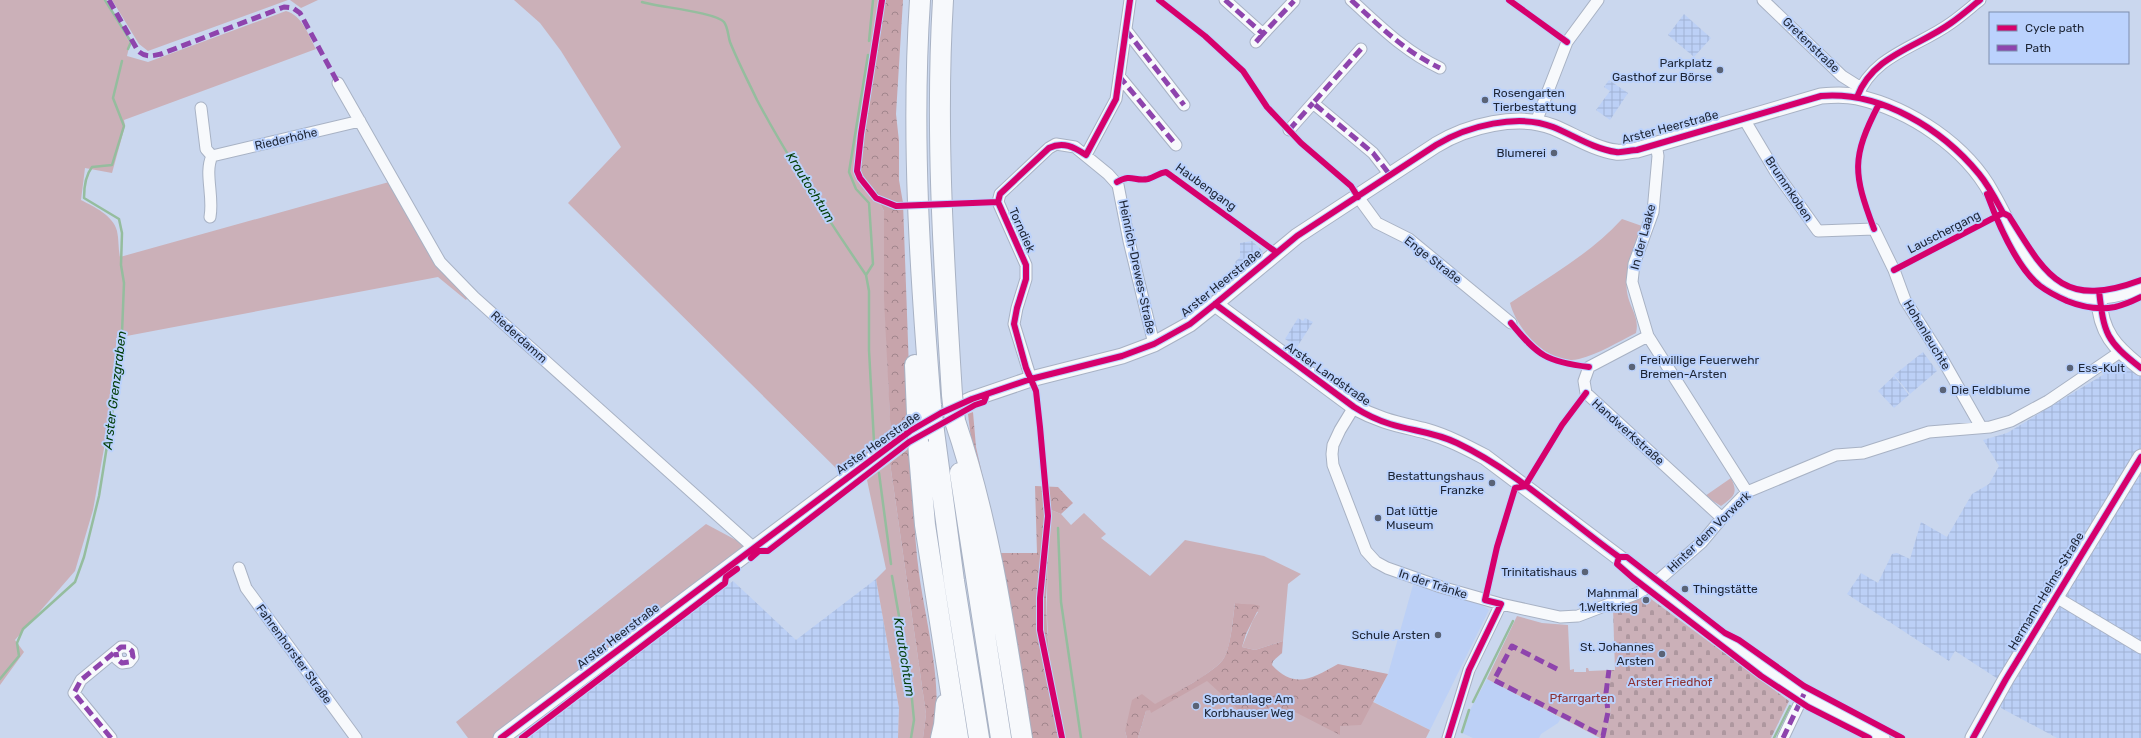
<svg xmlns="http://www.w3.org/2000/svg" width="2141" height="738" viewBox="0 0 2141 738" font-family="Rubik,sans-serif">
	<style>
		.built { fill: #bcd0f6 }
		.industrial { fill: url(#industrial-grid) }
		.green { fill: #cbb0b8 }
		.forest { fill: url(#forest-crowns) }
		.cemetery { fill: url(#cemetery-stones) }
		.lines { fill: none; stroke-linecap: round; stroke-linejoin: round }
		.stream { stroke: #95bd9e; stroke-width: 2.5 }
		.street-casing { stroke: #a8b2c4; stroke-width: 13 }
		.secondary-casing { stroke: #a8b2c4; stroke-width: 17 }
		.highway-casing { stroke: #a8b2c4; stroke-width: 22 }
		.street { stroke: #f7f9fc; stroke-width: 11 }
		.secondary { stroke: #f7f9fc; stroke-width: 15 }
		.highway { stroke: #f7f9fc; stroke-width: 20 }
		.highway-bridge-casing { stroke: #a8b2c4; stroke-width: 22; stroke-linecap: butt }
		.highway-bridge { stroke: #f7f9fc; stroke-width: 20 }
		.quiet { stroke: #8e44ad; stroke-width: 5; stroke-dasharray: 10 5; stroke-linecap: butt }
		.cycleway-casing { stroke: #bbd2fd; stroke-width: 8 }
		.cycleway { stroke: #d6006c; stroke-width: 6 }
		.poi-dot { fill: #5a6376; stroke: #bbd2fd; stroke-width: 1.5 }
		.labels { text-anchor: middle; stroke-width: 4; stroke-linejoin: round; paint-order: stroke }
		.street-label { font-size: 12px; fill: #1d2535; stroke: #bbd2fd }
		.poi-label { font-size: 12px; fill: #1d2535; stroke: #bbd2fd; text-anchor: end }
		.park-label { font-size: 12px; fill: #8d3131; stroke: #bbd2fd }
		.water-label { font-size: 13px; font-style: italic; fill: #023d07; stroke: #bbd2fd }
	</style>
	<defs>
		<pattern id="industrial-grid" width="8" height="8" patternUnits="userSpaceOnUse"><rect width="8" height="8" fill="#bcd0f6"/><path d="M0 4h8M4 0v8" fill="none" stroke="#a1b2d4"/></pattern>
		<pattern id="forest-crowns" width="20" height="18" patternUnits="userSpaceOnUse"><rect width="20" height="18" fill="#c7a4ab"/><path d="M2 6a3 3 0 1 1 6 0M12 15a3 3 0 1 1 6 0" fill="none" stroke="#a1858c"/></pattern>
		<pattern id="cemetery-stones" width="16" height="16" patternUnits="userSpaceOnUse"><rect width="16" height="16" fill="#cbb0b8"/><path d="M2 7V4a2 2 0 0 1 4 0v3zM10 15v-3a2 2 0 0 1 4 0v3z" fill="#ae979f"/></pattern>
	</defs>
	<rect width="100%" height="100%" fill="#cad7ee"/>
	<path class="built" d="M1413,585L1479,603L1489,610L1430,730L1374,702L1388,674Z
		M1487,679L1561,718L1558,723L1541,734L1539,738H1473L1462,733L1470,710Z"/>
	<path class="industrial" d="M1684,14L1711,38L1694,57L1668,35Z
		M1609,80L1628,93L1610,120L1596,110L1610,91L1604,87Z
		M1252,241L1263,251L1241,270L1235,262L1240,257V243Z
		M1298,318L1303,321L1305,318L1313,322L1297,347L1285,339Z
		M1923,352L1937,371L1910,394L1894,375Z
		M2123,365L2129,368L2139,375L2141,374V738H2057L2001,708L1998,679L1955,651L1949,661L1847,594L1861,573L1878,583L1892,554L1897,553L1910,559L1921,522L1947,537L1972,494L1989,484L1999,466L1983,440L2007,433L2116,367Z
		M1894,376L1909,395L1894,408L1878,391Z
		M876,579L899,708L898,738H528L733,581L796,640Z"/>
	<path class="green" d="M0,0H104L130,43L127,56L148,62L286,11C302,15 309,36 316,49L124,120L125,126L112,173L85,168L81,200C94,207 113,215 117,231C119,239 118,248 120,257L389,182L469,296L466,300L438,277L116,338V375L108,426L93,510L75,571L15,640L24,652L0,685Z
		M112,0H288L148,51L139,44Z
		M290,0H318L301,8Z
		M514,0H884L860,167L863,177L874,193L884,211V281L891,439L843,475L568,203L621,147L561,51L540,23Z
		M1622,219L1642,226C1635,247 1624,269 1627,292C1629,307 1640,317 1636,333C1618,342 1599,354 1579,359C1549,366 1517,330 1510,303C1549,277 1591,253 1622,219Z
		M890,463L926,714L923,738H898L899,708L876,579L886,569L867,480Z
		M1731,478C1738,493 1735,496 1721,506L1705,496Z
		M1051,510L1061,514L1071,525L1084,513L1106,534L1101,538L1150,576L1185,540L1264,556L1301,574L1288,584L1283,641L1255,650L1242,647L1253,620L1258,612L1235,603C1233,616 1231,647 1224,658C1216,672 1171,695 1155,705L1144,697L1125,731L1127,738H1065C1060,712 1053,686 1050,660C1044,610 1048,560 1051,510Z
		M706,524L749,547L493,738H468L456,722Z
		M1517,616L1542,623L1568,625L1570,670L1574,669V672H1586V668H1588L1589,671L1612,670L1608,693L1611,713L1604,738H1600L1487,679Z
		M1208,679L1363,697L1430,730L1426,738H1138L1146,711Z"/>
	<path class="forest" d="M884,0H903L896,114L899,141V180L903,203L911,425L891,439L884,299V211L874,193L863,177L860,167Z
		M973,412L976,447L1000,553H1037L1035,486L1058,487L1073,503L1061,514L1051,510L1046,598L1047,630L1050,661L1065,738H1032L1019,659L973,455L968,414Z
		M912,446C914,488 913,531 919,573C925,619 946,695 932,738H923L926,714L890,463Z
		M1235,603C1244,605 1251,603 1260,606L1246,634L1242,647L1255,650L1283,641L1282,653L1273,661L1272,665C1295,690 1313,678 1338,664L1388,674L1361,725L1340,726V735L1295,712H1241L1207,681L1151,713L1150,710L1146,711L1138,738H1127L1125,731L1132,700L1142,694L1155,704C1171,695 1216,672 1224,658C1231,646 1233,617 1235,603Z"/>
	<path class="cemetery" d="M1647,596L1789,701L1771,738H1604L1611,713L1608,693L1612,670H1615L1613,608Z"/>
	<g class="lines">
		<path class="stream" d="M105,0L131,42L128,49
			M642,2C658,7 715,12 724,22C728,27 728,36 730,42C738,62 748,81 757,100C789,160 827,218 866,275L869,291V350L874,442
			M869,41L873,0
			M866,275L873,264L869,203L856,189L849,172L868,55
			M879,473L891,564
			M1058,528L1061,602L1081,738
			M892,576L910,679L914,720L911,738
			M0,679L19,656L17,643L23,629L75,582L84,557L99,496L121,358L124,283L121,265L122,233L119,219L84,198C84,187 85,176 92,167L112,165L124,126L113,98L122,61
			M1473,702L1513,621
			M1462,732L1469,710
			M1774,738L1790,706"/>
		<g class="street-casing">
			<path id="street" d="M1225,0L1263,34L1294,1
				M1351,0C1381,27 1404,51 1440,68
				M1763,0L1842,76L1861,88
				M1126,30L1184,105
				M1256,42L1263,34
				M1361,49L1313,103L1373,153L1390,175
				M1119,76L1176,145
				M338,83L440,262L474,297L754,548
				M1857,97C1873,55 1918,47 1951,23C1961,16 1970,8 1980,0
				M201,108L206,149L212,156
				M1744,119L1775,171L1818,231L1874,229L1894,270L1905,300L1940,355L1981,427
				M1536,122L1567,42L1598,0
				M1289,130L1313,103
				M1656,144L1658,156L1653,212L1634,264L1632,282L1648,336L1747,492
				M1086,155L1116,99L1130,0
				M212,156L360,121
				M1358,197L1377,223L1409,239L1511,323
				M210,217C214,196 204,173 212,156
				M1648,336L1589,367L1584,381L1586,393L1722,518
				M1031,379L1014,324L1017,308L1026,279V265L998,202L1000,194L1049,148L1056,144L1075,147L1108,174L1118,185L1129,241L1154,344
				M1354,407L1340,430L1333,445L1332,454L1333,465L1366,551L1376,562L1387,568L1441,587L1501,604L1560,617L1578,616L1638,593L1654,584L1702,542L1722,518L1747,492L1836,455L1863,453L1929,432L1990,427L2011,421L2048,401L2120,352
				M239,568L246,588L356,738
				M2056,597L2141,648
				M111,738L74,693L81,680L121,647H127L132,651L133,657L129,662L122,663L117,659L116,652
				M1448,738L1469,670L1501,604
				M1783,738L1804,694"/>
		</g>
		<g class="secondary-casing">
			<path id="secondary" d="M2099,298C2100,332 2115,348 2141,368
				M1215,304L1354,407C1380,421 1398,424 1426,431C1447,437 1466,447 1485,457L1654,584L1740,653L1813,700L1882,738
				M501,738L910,431L941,413L972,399L1031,379L1122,356L1154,344L1190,324L1215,304L1297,236L1436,145C1467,126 1518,113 1553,127C1573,135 1594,149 1616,152C1622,153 1631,150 1637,150L1821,96C1833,95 1845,94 1857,97C1910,109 1966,146 1992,194C2007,219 2025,266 2048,283C2076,303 2110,298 2141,287
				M1973,738L2006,679L2141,457"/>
		</g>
		<g class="highway-casing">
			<path id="highway" d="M920,0C911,135 920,271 931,406
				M943,0C935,132 944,264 952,395
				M915,365L917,414
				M955,421C990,524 1005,631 1022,738
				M934,431L954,581L979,738
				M918,442L925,525L958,738
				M960,473L1001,738
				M941,738L944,725L946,704"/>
		</g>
		<use href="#street" class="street"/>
		<use href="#secondary" class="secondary"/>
		<use href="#highway" class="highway"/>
		<g class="highway-bridge-casing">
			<path id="highway-bridge" d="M952,395L955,421
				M931,406L934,431
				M917,414L918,442"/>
		</g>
		<use href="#highway-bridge" class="highway-bridge"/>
		<path class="quiet" d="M109,0L138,51C146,58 152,56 161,54L284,7L293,8L300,13L338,83
			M1225,0L1263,34L1294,1
			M1351,0C1381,27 1404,51 1440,68
			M1126,30L1184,105
			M1256,42L1263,34
			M1361,49L1313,103L1373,153L1390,175
			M1119,76L1176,145
			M1289,130L1313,103
			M1557,669L1512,646L1494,680L1603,736L1608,712L1606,693L1609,670
			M111,738L74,693L81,680L121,647H127L132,651L133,657L129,662L122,663L117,659L116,652
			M1783,738L1804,694"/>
		<g class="cycleway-casing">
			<path id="cycleway" d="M882,0L861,134L857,171L860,178L876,198L896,206L998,202
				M1159,0L1205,36L1243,71L1267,107L1301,143L1351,186L1358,197
				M1509,0L1567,42
				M1857,97C1873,55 1918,47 1951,23C1961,16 1970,8 1980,0
				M1117,182C1132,173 1134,182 1148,179C1155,177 1159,173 1166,172L1276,252
				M1987,194C1997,221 2017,268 2040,286C2048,292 2058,297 2067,301C2082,307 2099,310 2115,307C2124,305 2133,301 2141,297
				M2003,213L2009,216C2047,277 2063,309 2141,280
				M1874,229C1853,173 1851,158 1879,104
				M1894,270L2001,214
				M2099,291C2104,334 2106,341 2141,368
				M1215,304L1354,407C1365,414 1377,420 1390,424C1412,431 1435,432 1457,443C1516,471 1566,519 1619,557
				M1511,323C1538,356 1547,362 1589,367
				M1525,486L1562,425L1586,393
				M1619,557H1627L1725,633L1739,640L1804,686L1902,738
				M1619,557L1617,564L1633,578L1761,676L1808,707L1869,738
				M751,558L759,551H768L909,442L975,405L984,402L987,394
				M501,738L910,431L941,413L972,399L1031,379L1122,356L1154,344L1190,324L1215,304L1297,236L1436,145C1467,126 1518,113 1553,127C1573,135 1594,149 1616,152C1622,153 1631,150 1637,150L1821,96C1881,91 1942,129 1979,174C1989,186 1996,200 2003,213
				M522,738L725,583L726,577L737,569
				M1062,738L1040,630V598L1048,516L1040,427L1036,391L1026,368L1014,324L1017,308L1026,279V265L998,202L1000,194L1049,148C1063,141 1074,147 1086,155L1116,99L1130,0
				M1448,738L1469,670L1501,604L1485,600L1497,547L1515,488L1525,486
				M1973,738L2006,679L2141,457"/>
		</g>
		<use href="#cycleway" class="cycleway"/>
	</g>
	<g class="poi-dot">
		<circle cx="1720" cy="70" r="4"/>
		<circle cx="1485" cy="100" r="4"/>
		<circle cx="1554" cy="153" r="4"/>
		<circle cx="1632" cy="367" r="4"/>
		<circle cx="2070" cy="368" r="4"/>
		<circle cx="1943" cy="390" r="4"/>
		<circle cx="1492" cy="483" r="4"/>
		<circle cx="1378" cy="518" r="4"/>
		<circle cx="1585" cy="572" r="4"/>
		<circle cx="1685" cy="589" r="4"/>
		<circle cx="1646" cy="600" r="4"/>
		<circle cx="1438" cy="635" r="4"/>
		<circle cx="1662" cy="654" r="4"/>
		<circle cx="1196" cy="706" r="4"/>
	</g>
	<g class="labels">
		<g class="street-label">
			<text transform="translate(1811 45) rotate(44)" y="4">Gretenstraße</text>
			<text transform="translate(1670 127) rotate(-15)" y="4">Arster Heerstraße</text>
			<text transform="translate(286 139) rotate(-13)" y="4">Riederhöhe</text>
			<text transform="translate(1206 187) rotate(36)" y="4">Haubengang</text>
			<text transform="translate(1789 189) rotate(56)" y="4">Brummkoben</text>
			<text transform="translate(1022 230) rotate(66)" y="4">Torndiek</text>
			<text transform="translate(1944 232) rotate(-27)" y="4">Lauschergang</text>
			<text transform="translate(1643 237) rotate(-75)" y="4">In der Laake</text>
			<text transform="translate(1433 260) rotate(38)" y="4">Enge Straße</text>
			<text transform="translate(1137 267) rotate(78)" y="4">Heinrich-Drewes-Straße</text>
			<text transform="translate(1221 283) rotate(-39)" y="4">Arster Heerstraße</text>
			<text transform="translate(1927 335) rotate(59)" y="4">Hohenleuchte</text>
			<text transform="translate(519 337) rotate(42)" y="4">Riederdamm</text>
			<text transform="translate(1328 374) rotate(35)" y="4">Arster Landstraße</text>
			<text transform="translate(1628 432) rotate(42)" y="4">Handwerkstraße</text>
			<text transform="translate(878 443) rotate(-35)" y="4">Arster Heerstraße</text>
			<text transform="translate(1709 532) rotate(-44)" y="4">Hinter dem Vorwerk</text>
			<text transform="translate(1433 584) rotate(18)" y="4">In der Tränke</text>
			<text transform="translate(2046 591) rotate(-59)" y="4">Hermann-Helms-Straße</text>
			<text transform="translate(618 636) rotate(-37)" y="4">Arster Heerstraße</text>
			<text transform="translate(294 654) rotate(54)" y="4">Fahrenhorster Straße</text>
		</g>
		<g class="poi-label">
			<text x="1712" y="67">Parkplatz<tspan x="1712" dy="14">Gasthof zur Börse</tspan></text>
			<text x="1493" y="97" text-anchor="start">Rosengarten<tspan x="1493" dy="14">Tierbestattung</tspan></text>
			<text x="1546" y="157">Blumerei</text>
			<text x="1640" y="364" text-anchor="start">Freiwillige Feuerwehr<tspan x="1640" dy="14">Bremen-Arsten</tspan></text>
			<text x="2078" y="372" text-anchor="start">Ess-Kult</text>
			<text x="1951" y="394" text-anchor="start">Die Feldblume</text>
			<text x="1484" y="480">Bestattungshaus<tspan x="1484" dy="14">Franzke</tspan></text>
			<text x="1386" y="515" text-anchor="start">Dat lüttje<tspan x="1386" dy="14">Museum</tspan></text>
			<text x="1577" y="576">Trinitatishaus</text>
			<text x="1693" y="593" text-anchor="start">Thingstätte</text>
			<text x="1638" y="597">Mahnmal<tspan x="1638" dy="14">1.Weltkrieg</tspan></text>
			<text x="1430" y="639">Schule Arsten</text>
			<text x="1654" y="651">St. Johannes<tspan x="1654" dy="14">Arsten</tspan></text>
			<text x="1204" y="703" text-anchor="start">Sportanlage Am<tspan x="1204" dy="14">Korbhauser Weg</tspan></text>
		</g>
		<g class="park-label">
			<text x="1670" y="686">Arster Friedhof</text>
			<text x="1582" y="702">Pfarrgarten</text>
		</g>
		<g class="water-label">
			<text transform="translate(811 187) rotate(58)" y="5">Krautochtum</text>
			<text transform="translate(114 390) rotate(-83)" y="5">Arster Grenzgraben</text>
			<text transform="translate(905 657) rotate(81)" y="5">Krautochtum</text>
		</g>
	</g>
	<rect x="1989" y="12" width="140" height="52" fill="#bbd2fd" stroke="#7c8dad"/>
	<rect x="1997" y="25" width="20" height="6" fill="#d6006c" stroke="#7c8dad"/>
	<text x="2025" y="32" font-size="12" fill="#1d2535">Cycle path</text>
	<rect x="1997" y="45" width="20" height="6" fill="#8e44ad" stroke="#7c8dad"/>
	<text x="2025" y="52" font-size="12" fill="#1d2535">Path</text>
</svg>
